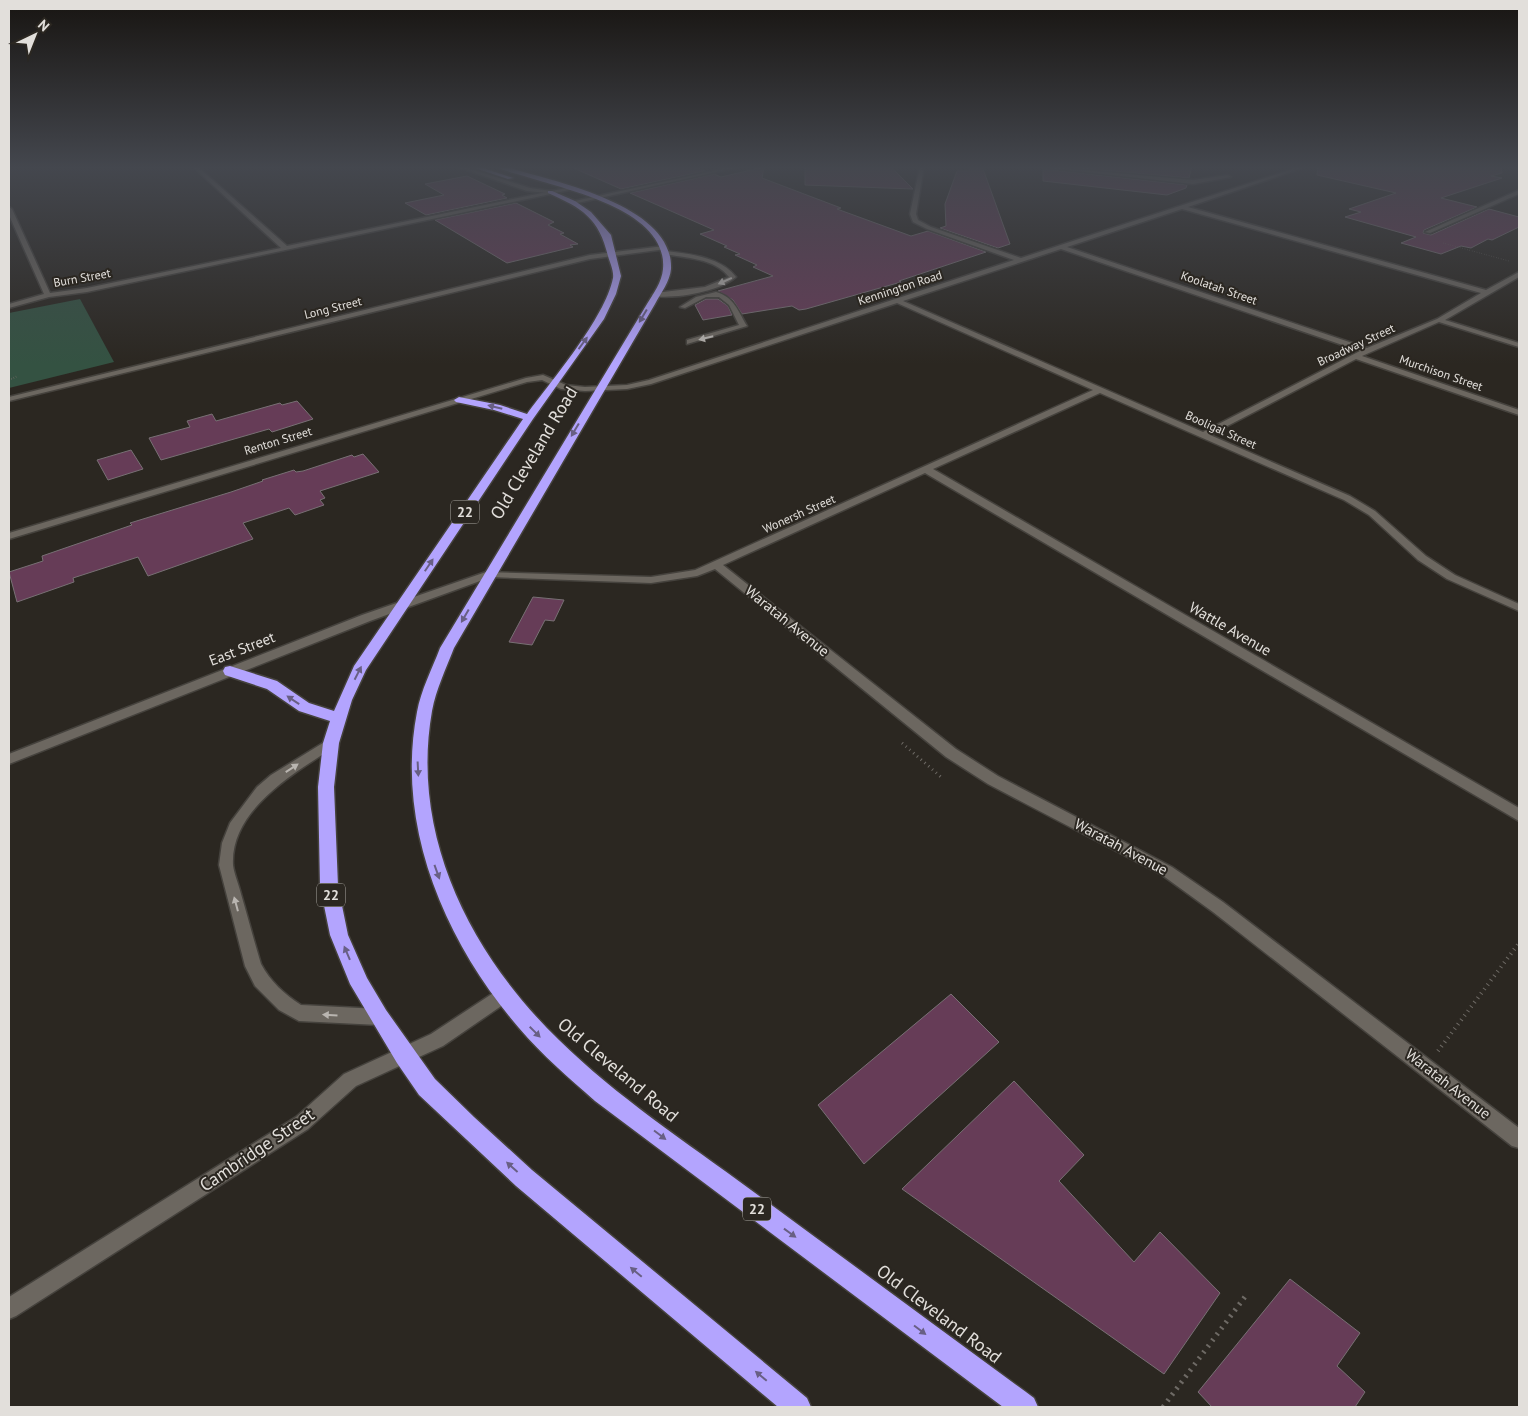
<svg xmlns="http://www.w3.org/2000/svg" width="1528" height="1416" viewBox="0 0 1528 1416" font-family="'PT Sans',sans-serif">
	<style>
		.green { fill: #345242 }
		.building { fill: #663c57; stroke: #787074 }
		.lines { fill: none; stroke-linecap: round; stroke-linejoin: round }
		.lane-casing { stroke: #45423d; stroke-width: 3 }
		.street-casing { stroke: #45423d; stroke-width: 3 }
		.highway-casing { stroke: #45423d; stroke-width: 3 }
		.path-far4 { stroke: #6e6a65; stroke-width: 1; stroke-dasharray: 0.5 2; stroke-linecap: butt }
		.path-far3 { stroke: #6e6a65; stroke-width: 2; stroke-dasharray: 0.5 2; stroke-linecap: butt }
		.path-far2 { stroke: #6e6a65; stroke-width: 3; stroke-dasharray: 1 4; stroke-linecap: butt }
		.path-far1 { stroke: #6e6a65; stroke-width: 4; stroke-dasharray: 1 4.5; stroke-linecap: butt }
		.path { stroke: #6e6a65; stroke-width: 5; stroke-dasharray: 2 5.5; stroke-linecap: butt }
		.lane { fill: #6c6760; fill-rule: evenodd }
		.street { fill: #6c6760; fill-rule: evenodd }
		.highway { fill: #b3a4fe; fill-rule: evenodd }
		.oneway { fill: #b9b5b0 }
		.oneway2 { fill: #685f84 }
		.labels { text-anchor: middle; stroke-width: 4; stroke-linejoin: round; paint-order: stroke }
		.far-street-label { font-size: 12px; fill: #e2dfdb; stroke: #2b2721 }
		.shield { fill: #2b2721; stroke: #aba8a3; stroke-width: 1 }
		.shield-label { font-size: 14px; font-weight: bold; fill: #e2dfdb }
		.street-label { font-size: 15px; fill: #e2dfdb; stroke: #2b2721 }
		.near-street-label { font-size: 18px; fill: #e2dfdb; stroke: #2b2721 }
	</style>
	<rect width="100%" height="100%" fill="#2b2721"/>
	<path class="green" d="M80,299L114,362L9,388V313Z"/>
	<path class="building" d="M569,166H692L705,171L621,189Z
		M805,166H890L913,189L805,185Z
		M973,166H982L1010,244L998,248L940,228L946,226L945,204L957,171H968Z
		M1055,166H1192L1189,178Z
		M1318,166H1501L1502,173L1491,176L1502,178L1441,198L1477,207L1424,230L1423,233L1431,235L1489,209L1519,217V227L1492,240L1488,239L1471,248L1461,246L1441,254L1401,243L1416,237L1345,217L1361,212L1349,209L1396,193L1317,175Z
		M764,167L762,178L841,208L837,209L911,236L928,231L986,252L899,281L901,282L806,309L799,310L792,306L742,314L733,300L718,291L773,276L753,267L757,265L735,255L740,254L724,247L727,246L700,234L714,230L630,193L714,174L721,177Z
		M1043,169L1187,185L1186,188L1167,195L1043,181Z
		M467,176L505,194L502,195L507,198L426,215L405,203L444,195L425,184Z
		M516,203L554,222L548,225L564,233L560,234L578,244L570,245L573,247L507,263L435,220Z
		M706,299H718L728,306L732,315L703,320L695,305Z
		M297,401L313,419L272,432L269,429L161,460L149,438L190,427L187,421L212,414L216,421L280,403L282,405Z
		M131,450L143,469L108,480L97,460Z
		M363,454L379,472L320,491L325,498L320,500L324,505L295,515L289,508L243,523L253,539L148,576L138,557L73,578L74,582L17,602L9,572L43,561L42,556L132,525L130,523L231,492L263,481L262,480L294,470L296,472L303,471L352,455L354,457Z
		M533,597L564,600L554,621L545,620L532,645L509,642Z
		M951,994L999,1042L864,1164L818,1105Z
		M1014,1081L1084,1155L1059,1181L1134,1262L1160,1232L1220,1293L1164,1374L902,1189Z
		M1290,1279L1360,1333L1337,1366L1365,1392L1355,1407H1212L1198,1392Z"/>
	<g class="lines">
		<g class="lane-casing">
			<path id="lane" d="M455,166H461L530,188L551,191L548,193L527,191Z
				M666,251C690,254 721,257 736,277C719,292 675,299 653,296L652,295L655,293L705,287L729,277C715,258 685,258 664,254Z
				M716,292C734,297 738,311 747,326L687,344V340L739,325L729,305L719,297H706L685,308L680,307L696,297Z
				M331,738L336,740L337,743L336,746C296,772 230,809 233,865C234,874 239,885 241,894C248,918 254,941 261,964C270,981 285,995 301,1005L379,1009L385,1011L387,1017L385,1023L379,1025L299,1021L279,1010L255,986L245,966L219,865L222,843L230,823L257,787L271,775Z"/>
		</g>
		<g class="street-casing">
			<path id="street" d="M192,166H197L287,246L571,187L574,189L87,292L49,297L9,308V304L44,294L9,215V207L12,209L50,293L87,288L281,248Z
				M736,166H743L573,204L570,202Z
				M920,166H924L916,214L918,220L931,227L1021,258L1302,166H1308L1188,207L1486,290L1519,272V277L1445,320L1519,343V347L1439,322L1362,356L1519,410V415L1356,359L1210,435L1350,496L1375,511L1426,556L1455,575L1519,604V611L1447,579L1418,560L1369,515L1344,500L1100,393L933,469L1519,808V821L925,473L723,565L956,749L998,776L1172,867L1223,902L1519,1128V1148L1512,1146L1213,912L1162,875L988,784L946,757L715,569L697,576L651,583L491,577L370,621L9,764V754L362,615L486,572L651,577L695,570L1093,390L897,303L651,384L627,389L585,391L561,389L542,380L527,382L9,539V533L526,378L543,375L566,385L585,387L627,385L649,380L1014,260L927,229L913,222L910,214ZM1182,209L1481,293L1437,319L1367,348L1067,247ZM1061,249L1360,351L1203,432L903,301Z
				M1038,166L1193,180L1228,175L1231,177L1193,184L1040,167Z
				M1509,166H1519V168L1509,167Z
				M1519,190V194L1430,233L1425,232Z
				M664,246L666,249L590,259L9,401V397L590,255Z
				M504,986L510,988L512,994L510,1000L443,1046L356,1086L308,1129L16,1316L9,1319V1297L296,1117L344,1074L431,1034Z"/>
		</g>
		<g class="highway-casing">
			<path id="highway" d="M469,166H477L513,178L508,179Z
				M495,166H503C551,181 674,204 671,269C670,281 661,293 655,304L454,648C446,669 436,689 432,711C410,836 471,955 559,1040C617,1097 686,1142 751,1190C845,1259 940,1329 1034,1398L1038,1407H1003L595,1101C569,1078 542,1055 519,1028C445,942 395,826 417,712C421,690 432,669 440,648L647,304C653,294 662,282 663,269C668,210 567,190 524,176C515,173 503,171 495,166Z
				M548,191H552L575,201L591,212L611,235L621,276L616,294L604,319L533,419L366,670L352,700L339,743L334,787L338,886L348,935L367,978L386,1010L435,1079L474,1117L532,1170L807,1398L811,1407H778L516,1186L419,1095L397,1063L350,984L330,935L320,886L318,787L323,743L330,721L299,711L267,689L225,675L223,671L225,667L230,666L277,681L309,703L334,711L354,666L523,419L494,410L456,402L454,400L459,397L500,405L527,414C552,380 605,318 613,278C614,271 610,263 608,256C599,218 582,208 548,193Z"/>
		</g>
		<path class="path-far4" d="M1443,243L1509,261"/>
		<path class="path-far3" d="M9,380L18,376"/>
		<path class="path-far2" d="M902,743L941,777"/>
		<path class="path-far1" d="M1438,1051L1519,943"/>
		<path class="path" d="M1163,1407L1247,1294"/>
		<use href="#lane" class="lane"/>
		<use href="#street" class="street"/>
		<use href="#highway" class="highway"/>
	</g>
	<defs><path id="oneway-solid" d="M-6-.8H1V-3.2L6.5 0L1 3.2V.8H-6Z" transform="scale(1.25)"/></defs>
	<g class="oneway">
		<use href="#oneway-solid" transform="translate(725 281) rotate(156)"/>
		<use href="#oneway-solid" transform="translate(706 338) rotate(166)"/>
		<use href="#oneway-solid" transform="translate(292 768) rotate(-33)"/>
		<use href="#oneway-solid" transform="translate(236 904) rotate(-105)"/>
		<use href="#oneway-solid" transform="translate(330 1015) rotate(-177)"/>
	</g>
	<g class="oneway2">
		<use href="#oneway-solid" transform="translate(643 316) rotate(121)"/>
		<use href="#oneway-solid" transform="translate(583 343) rotate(-54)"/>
		<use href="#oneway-solid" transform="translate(495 407) rotate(-166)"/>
		<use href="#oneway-solid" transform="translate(575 430) rotate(121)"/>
		<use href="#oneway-solid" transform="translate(429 565) rotate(-56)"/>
		<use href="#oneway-solid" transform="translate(465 616) rotate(120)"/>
		<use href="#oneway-solid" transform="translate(358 673) rotate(-63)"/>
		<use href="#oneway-solid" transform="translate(293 700) rotate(-146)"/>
		<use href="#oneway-solid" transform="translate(418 769) rotate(87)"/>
		<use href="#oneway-solid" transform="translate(437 872) rotate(70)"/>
		<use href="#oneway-solid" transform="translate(347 953) rotate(-113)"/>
		<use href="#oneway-solid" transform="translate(535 1032) rotate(45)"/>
		<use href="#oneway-solid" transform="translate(660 1135) rotate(37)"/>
		<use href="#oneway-solid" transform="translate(512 1167) rotate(-138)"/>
		<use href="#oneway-solid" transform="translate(790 1233) rotate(36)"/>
		<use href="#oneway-solid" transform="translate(636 1272) rotate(-140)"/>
		<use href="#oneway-solid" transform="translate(920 1330) rotate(37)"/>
		<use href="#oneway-solid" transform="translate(761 1376) rotate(-140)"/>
	</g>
	<linearGradient id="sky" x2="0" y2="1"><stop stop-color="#181512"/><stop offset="0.46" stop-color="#44474e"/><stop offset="1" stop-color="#44474e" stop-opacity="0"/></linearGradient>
	<rect width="1528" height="364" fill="url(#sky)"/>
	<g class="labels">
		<g class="far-street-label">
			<text transform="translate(82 278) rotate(-10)" y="4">Burn Street</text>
			<text transform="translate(900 288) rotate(-18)" y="4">Kennington Road</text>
			<text transform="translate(1219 288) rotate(19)" y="4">Koolatah Street</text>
			<text transform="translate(333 308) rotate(-14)" y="4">Long Street</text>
			<text transform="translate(1356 345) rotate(-25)" y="4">Broadway Street</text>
			<text transform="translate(1441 373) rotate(19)" y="4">Murchison Street</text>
			<text transform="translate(1221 430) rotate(24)" y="4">Booligal Street</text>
			<text transform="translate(278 441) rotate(-17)" y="4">Renton Street</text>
			<text transform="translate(799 514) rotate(-24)" y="4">Wonersh Street</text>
		</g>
		<g class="shield">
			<rect x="451" y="500.5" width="28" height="23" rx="4"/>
			<rect x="317" y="883.5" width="28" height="23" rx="4"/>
			<rect x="743" y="1197.5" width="28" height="23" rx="4"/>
		</g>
		<g class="shield-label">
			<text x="465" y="517">22</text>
			<text x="331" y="900">22</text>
			<text x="757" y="1214">22</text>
		</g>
		<g class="street-label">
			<text transform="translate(787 621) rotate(39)" y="5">Waratah Avenue</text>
			<text transform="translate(1230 629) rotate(30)" y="5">Wattle Avenue</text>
			<text transform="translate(242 649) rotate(-21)" y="5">East Street</text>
			<text transform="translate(1121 847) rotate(28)" y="5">Waratah Avenue</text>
			<text transform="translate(1448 1084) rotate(38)" y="5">Waratah Avenue</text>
		</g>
		<g class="near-street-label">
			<text transform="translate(534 453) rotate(-59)" y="6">Old Cleveland Road</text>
			<text transform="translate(618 1070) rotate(40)" y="6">Old Cleveland Road</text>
			<text transform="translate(257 1150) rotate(-34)" y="6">Cambridge Street</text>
			<text transform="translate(939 1314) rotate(37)" y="6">Old Cleveland Road</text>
		</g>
	</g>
	<rect width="1528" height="1416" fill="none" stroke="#e2dfdb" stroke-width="20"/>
	<g transform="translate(35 35) rotate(43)" stroke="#2b2721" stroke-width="4" paint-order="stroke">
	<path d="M0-4L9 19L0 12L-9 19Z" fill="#e2dfdb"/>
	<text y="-8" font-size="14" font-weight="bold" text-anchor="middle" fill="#e2dfdb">N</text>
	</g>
</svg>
